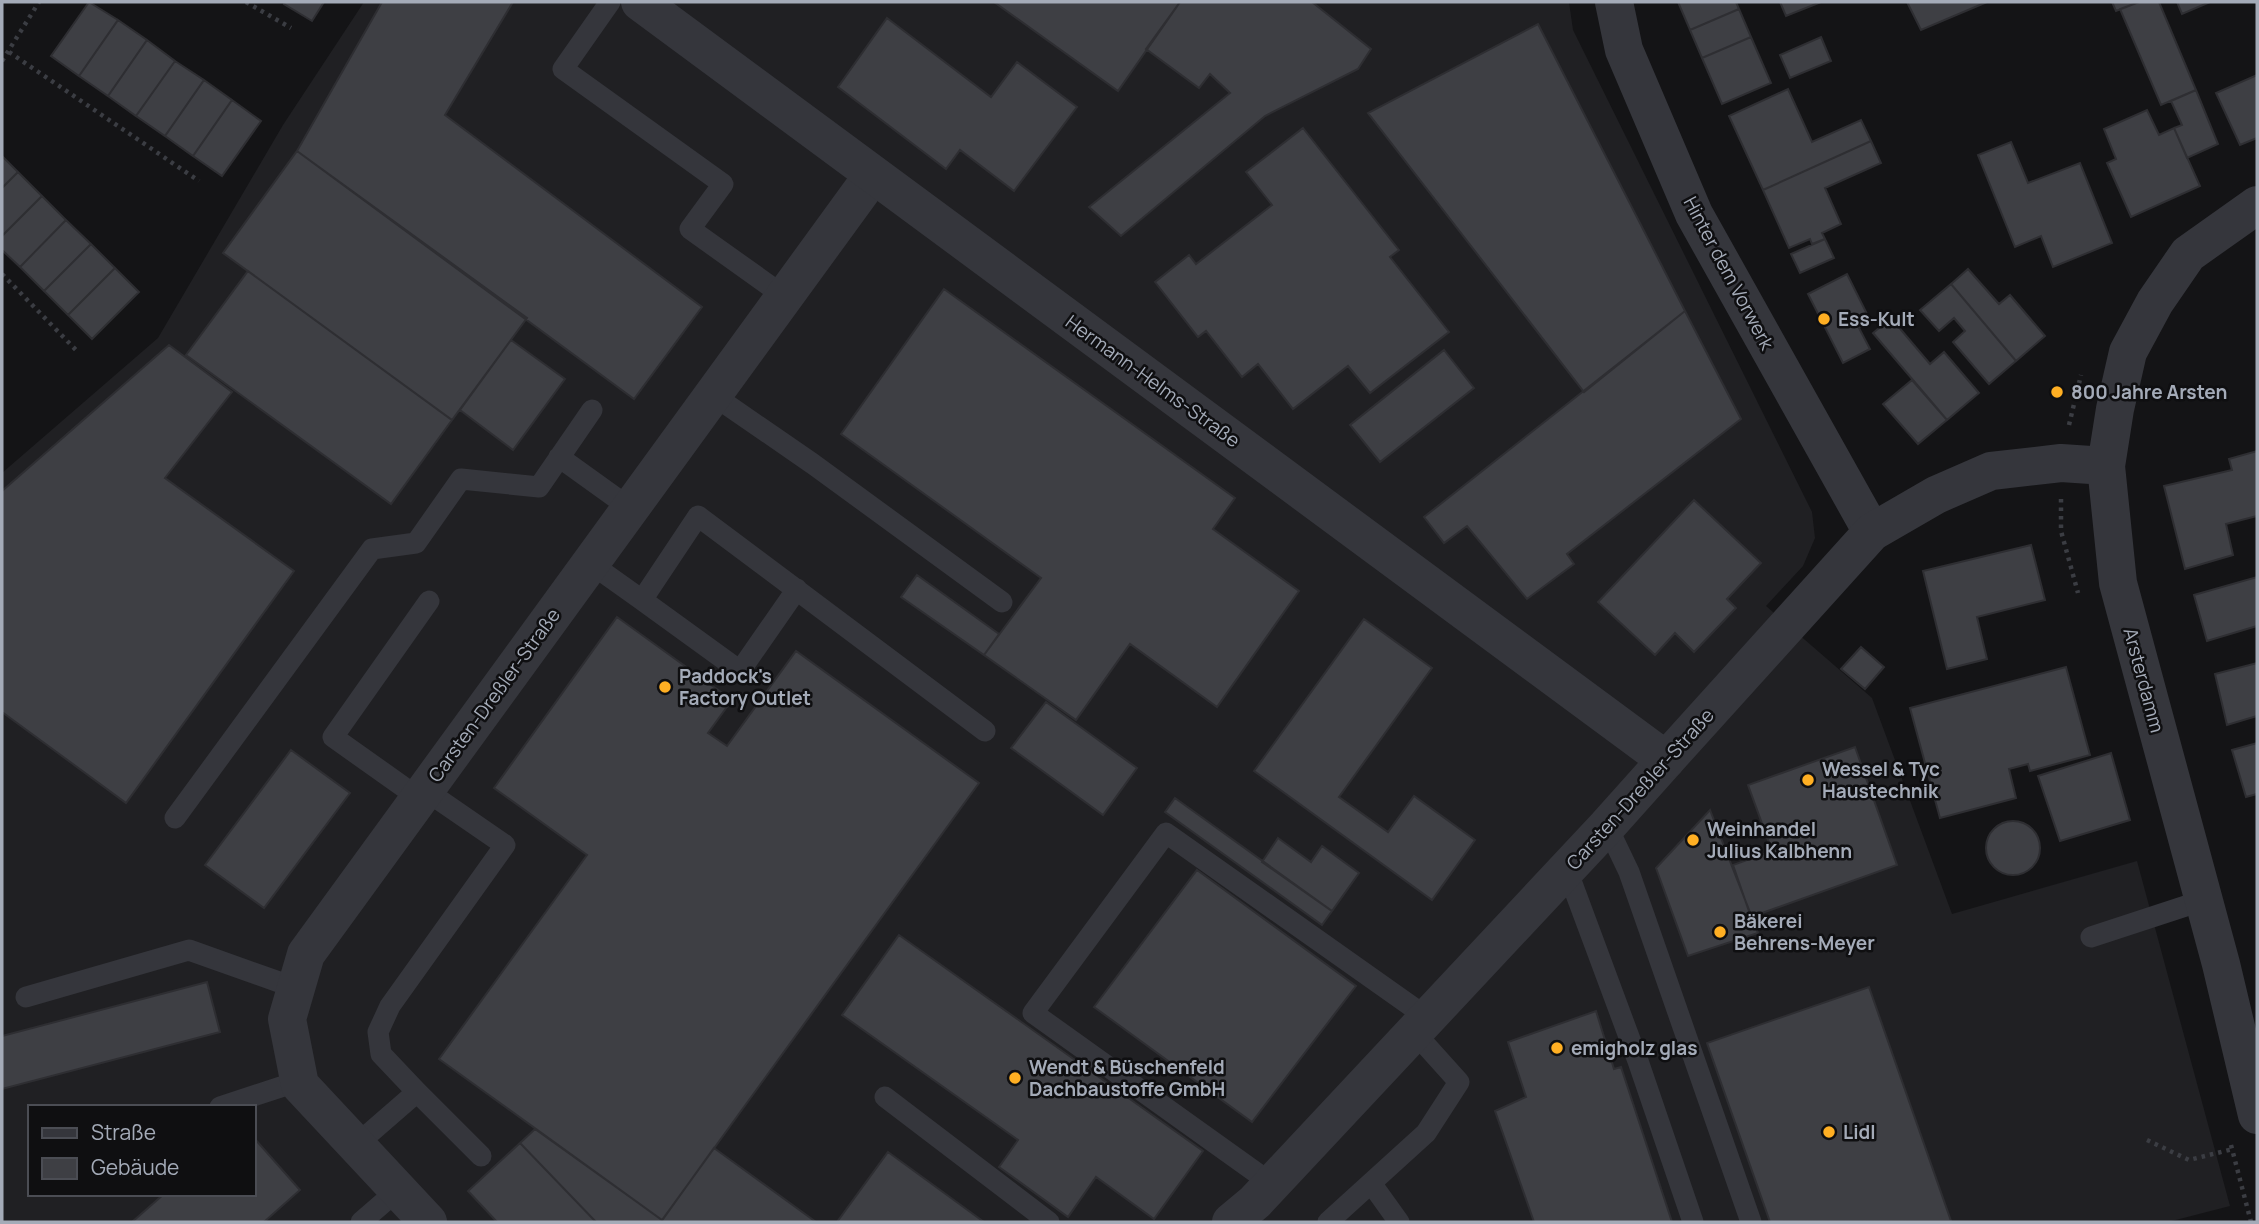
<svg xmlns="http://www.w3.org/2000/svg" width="2259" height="1224" viewBox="0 0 2259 1224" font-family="Manrope,sans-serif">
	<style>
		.built { fill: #202023; fill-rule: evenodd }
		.building { fill: #3e3f44; stroke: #2e2e32; stroke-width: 2 }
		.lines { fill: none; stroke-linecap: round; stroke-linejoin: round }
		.path { stroke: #3b3d43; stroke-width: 4.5; stroke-dasharray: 3.5 5; stroke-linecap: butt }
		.service { stroke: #35363c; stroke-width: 21 }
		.minor { stroke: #35363c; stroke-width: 38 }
		.tertiary { stroke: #35363c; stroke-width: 38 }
		.poi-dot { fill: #ffaf23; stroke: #0f0f11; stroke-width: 2.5 }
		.labels { text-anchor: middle; stroke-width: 5; stroke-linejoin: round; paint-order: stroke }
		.street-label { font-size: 19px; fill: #a4abb8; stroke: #0f0f11 }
		.poi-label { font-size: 19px; font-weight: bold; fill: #a4abb8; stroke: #0f0f11; text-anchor: start }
	</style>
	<rect width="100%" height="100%" fill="#141416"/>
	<path class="built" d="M364,2H1569L1573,30L1812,512L1815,538L1803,566L1766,606L1872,698L1952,914L2137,861L2230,1206L2168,1222H2V473L158,338L283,125ZM30,1107H254V1194H30Z"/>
	<path class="building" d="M89,2L118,20L79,76L51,56Z
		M285,2H324L312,21L284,4Z
		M382,2H513L445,115L702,307L634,399L297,151Z
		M994,2H1180L1118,91Z
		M1180,2H1312L1371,49L1358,69L1265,116L1121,236L1089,207L1230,93L1210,74L1199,88L1146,49Z
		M1678,2H1736L1739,9L1690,30Z
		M1780,2H1821L1786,16Z
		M1907,2H1987L1921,30Z
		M2112,2H2139L2116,11Z
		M2139,2H2159L2196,90L2161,105L2120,9Z
		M2177,2H2210L2182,14Z
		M1739,9L1751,37L1702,58L1690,30Z
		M887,18L991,97L1017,62L1077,107L1014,191L960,150L946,169L838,87Z
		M118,20L147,40L108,96L79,76Z
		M1538,24L1685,311L1584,392L1368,113Z
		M1751,37L1771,83L1722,104L1702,58Z
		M1821,37L1831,61L1790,78L1780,55Z
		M147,40L175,61L136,116L108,96Z
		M175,61L204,80L165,136L136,116Z
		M2257,75V138L2240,145L2216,93Z
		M204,80L232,100L193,156L165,136Z
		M1788,89L1812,142L1861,120L1871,141L1763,190L1729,116Z
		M2196,90L2218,144L2187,158L2174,128L2182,125L2171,101Z
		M232,100L261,121L222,176L193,156Z
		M2147,110L2159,135L2174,128L2200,186L2131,217L2107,163L2116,159L2104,129Z
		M1303,128L1399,250L1390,257L1449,332L1370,393L1348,366L1293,409L1258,364L1242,377L1206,331L1198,337L1155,282L1189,255L1196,264L1272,205L1246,172Z
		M1871,141L1881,163L1825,188L1841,224L1822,233L1825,239L1812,244L1810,239L1789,248L1763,190Z
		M2011,142L2028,183L2080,163L2112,243L2053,267L2041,236L2015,247L1978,155Z
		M297,151L527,318L452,420L223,253Z
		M2,156L18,172L2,188Z
		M18,172L42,196L2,236V188Z
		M42,196L66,220L20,267L2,250V236Z
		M66,220L91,244L44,291L20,267Z
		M1825,239L1834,258L1800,273L1791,254Z
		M91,244L115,268L68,315L44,291Z
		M115,268L139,292L92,339L68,315Z
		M1968,269L1999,304L2010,295L2045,336L2016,361L1951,284Z
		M248,271L452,420L391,504L186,355Z
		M1847,274L1871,322L1859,328L1870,349L1843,363L1808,294Z
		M1951,284L2016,361L1989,384L1953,342L1965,331L1954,318L1939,331L1920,310Z
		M944,289L1235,498L1213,529L1299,591L1217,707L1130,644L1076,720L984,655L1041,578L841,434Z
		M1685,311L1741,419L1567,554L1574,564L1527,599L1467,526L1444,543L1424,517Z
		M1891,318L1930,364L1944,352L1979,393L1947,420L1873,333Z
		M511,340L565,379L513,450L460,410Z
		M169,345L232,392L165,478L294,571L126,803L2,712V491Z
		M1444,350L1474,388L1380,462L1350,425Z
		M1912,380L1947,420L1918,444L1883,404Z
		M2257,451V516L2226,524L2233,555L2185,569L2164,486L2232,470L2229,459Z
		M1694,500L1761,563L1727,599L1736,608L1694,652L1675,633L1655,655L1598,602Z
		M2031,545L2045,600L1977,617L1987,659L1947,669L1923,571Z
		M917,575L999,634L984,655L901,597Z
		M2257,577V626L2207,641L2194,595Z
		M617,617L732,700L708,733L727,746L796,651L979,783L662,1220L439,1059L587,855L494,788Z
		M1364,619L1432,668L1339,797L1388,832L1414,796L1475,840L1432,900L1254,771Z
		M1861,647L1884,667L1865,689L1841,669Z
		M2257,663V716L2227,725L2215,674Z
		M2066,667L2090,755L2030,771L2028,764L2009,769L2016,798L1940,818L1910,708Z
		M1046,702L1137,768L1103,815L1011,748Z
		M2257,743V794L2246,797L2232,750Z
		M1855,747L1897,865L1751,917L1733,865L1772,851L1748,785Z
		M291,750L350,793L264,908L205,865Z
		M2111,753L2130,820L2060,841L2038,776Z
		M1175,798L1332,911L1322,925L1165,812Z
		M1710,810L1758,933L1688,956L1656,868Z
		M1986 848a27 27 0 1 1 54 0a27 27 0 1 1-54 0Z
		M1278,838L1311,862L1322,846L1359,873L1332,911L1262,862Z
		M1197,870L1356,986L1252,1122L1094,1007Z
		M899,935L1203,1151L1154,1219L1096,1177L1068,1217L999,1167L1018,1140L842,1015Z
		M207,982L220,1032L2,1089V1036Z
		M1869,987L1951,1221L1770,1222L1707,1043Z
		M1596,1011L1614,1069L1621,1067L1672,1222H1534L1495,1111L1526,1097L1508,1042Z
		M535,1129L662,1220L661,1222H596L520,1143Z
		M254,1138L300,1190L264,1222H132L164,1194H254Z
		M520,1143L596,1222H497L468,1191Z
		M714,1148L816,1222H661Z
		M888,1152L984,1222H837Z"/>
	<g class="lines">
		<path class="path" d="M246,2L291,28
			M9,52L199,181
			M2,61L39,2
			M2,274L77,351
			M2069,425L2081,375
			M2061,499V531L2078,593
			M2147,1140L2189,1160L2233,1149
			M2231,1145L2251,1222"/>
		<path class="service" d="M610,2L563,69L723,184L690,229L784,296
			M713,395L813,464L1002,602
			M559,457L630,508
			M590,563L642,600L698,516L985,731
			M642,600L740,671L797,589
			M419,798L333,737L429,601
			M175,818L372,549L416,543L461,479L539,487L592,410
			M1607,826L1629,872L1751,1222
			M1567,870L1638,1061L1693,1222
			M2091,937L2204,900
			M26,997L189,950L296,988
			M417,1092L481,1156
			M885,1097L1049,1222
			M220,1107L299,1081
			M356,1145L417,1092L381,1054L378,1032L390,1006L505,845L425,790
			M1371,1183L1399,1222
			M1272,1184L1033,1013L1166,833L1428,1018
			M361,1222L398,1190
			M1328,1222L1426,1133L1459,1082L1414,1032"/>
		<path class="minor" d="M1614,2L1624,50L1694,214L1872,532
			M428,1222L300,1085L287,1019L306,954L873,175
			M1231,1222L1255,1202L1607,826L1666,760"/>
		<path class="tertiary" d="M640,2L1666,760L1872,532L1936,495L1991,471L2061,463L2106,466
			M2257,205L2188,254L2155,302L2128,352L2115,409L2106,466L2118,583L2221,964L2257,1115"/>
	</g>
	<g class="poi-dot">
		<circle cx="1824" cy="319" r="7"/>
		<circle cx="2057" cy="392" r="7"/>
		<circle cx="665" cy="687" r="7"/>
		<circle cx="1808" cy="780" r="7"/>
		<circle cx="1693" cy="840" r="7"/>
		<circle cx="1720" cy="932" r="7"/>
		<circle cx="1557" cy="1048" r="7"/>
		<circle cx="1015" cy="1078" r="7"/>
		<circle cx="1829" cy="1132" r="7"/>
	</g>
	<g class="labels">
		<g class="street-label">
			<text transform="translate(1729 273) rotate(62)" y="7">Hinter dem Vorwerk</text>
			<text transform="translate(1153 381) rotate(36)" y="7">Hermann-Helms-Straße</text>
			<text transform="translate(2144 680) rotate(75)" y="7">Arsterdamm</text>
			<text transform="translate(494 695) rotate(-54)" y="7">Carsten-Dreßler-Straße</text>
			<text transform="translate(1640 789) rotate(-48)" y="7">Carsten-Dreßler-Straße</text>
		</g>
		<g class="poi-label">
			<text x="1838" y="326">Ess-Kult</text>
			<text x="2071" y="399">800 Jahre Arsten</text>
			<text x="679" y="683">Paddock's<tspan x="679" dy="22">Factory Outlet</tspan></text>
			<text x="1822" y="776">Wessel &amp; Tyc<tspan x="1822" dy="22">Haustechnik</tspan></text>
			<text x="1707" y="836">Weinhandel<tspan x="1707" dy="22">Julius Kalbhenn</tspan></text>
			<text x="1734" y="928">Bäkerei<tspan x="1734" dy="22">Behrens-Meyer</tspan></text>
			<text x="1571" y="1055">emigholz glas</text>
			<text x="1029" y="1074">Wendt &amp; Büschenfeld<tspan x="1029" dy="22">Dachbaustoffe GmbH</tspan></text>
			<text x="1843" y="1139">Lidl</text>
		</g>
	</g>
	<rect width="2259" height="1224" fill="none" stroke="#a4abb8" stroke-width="7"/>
	<rect x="28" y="1105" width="228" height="91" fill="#0f0f11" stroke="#4b4d54" stroke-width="2"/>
	<rect x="42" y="1128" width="35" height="10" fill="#35363c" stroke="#4b4d54" stroke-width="2"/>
	<text x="91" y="1140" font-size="21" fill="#a4abb8">Straße</text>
	<rect x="42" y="1158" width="35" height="21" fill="#3e3f44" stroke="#4b4d54" stroke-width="2"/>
	<text x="91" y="1175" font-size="21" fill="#a4abb8">Gebäude</text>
</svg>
